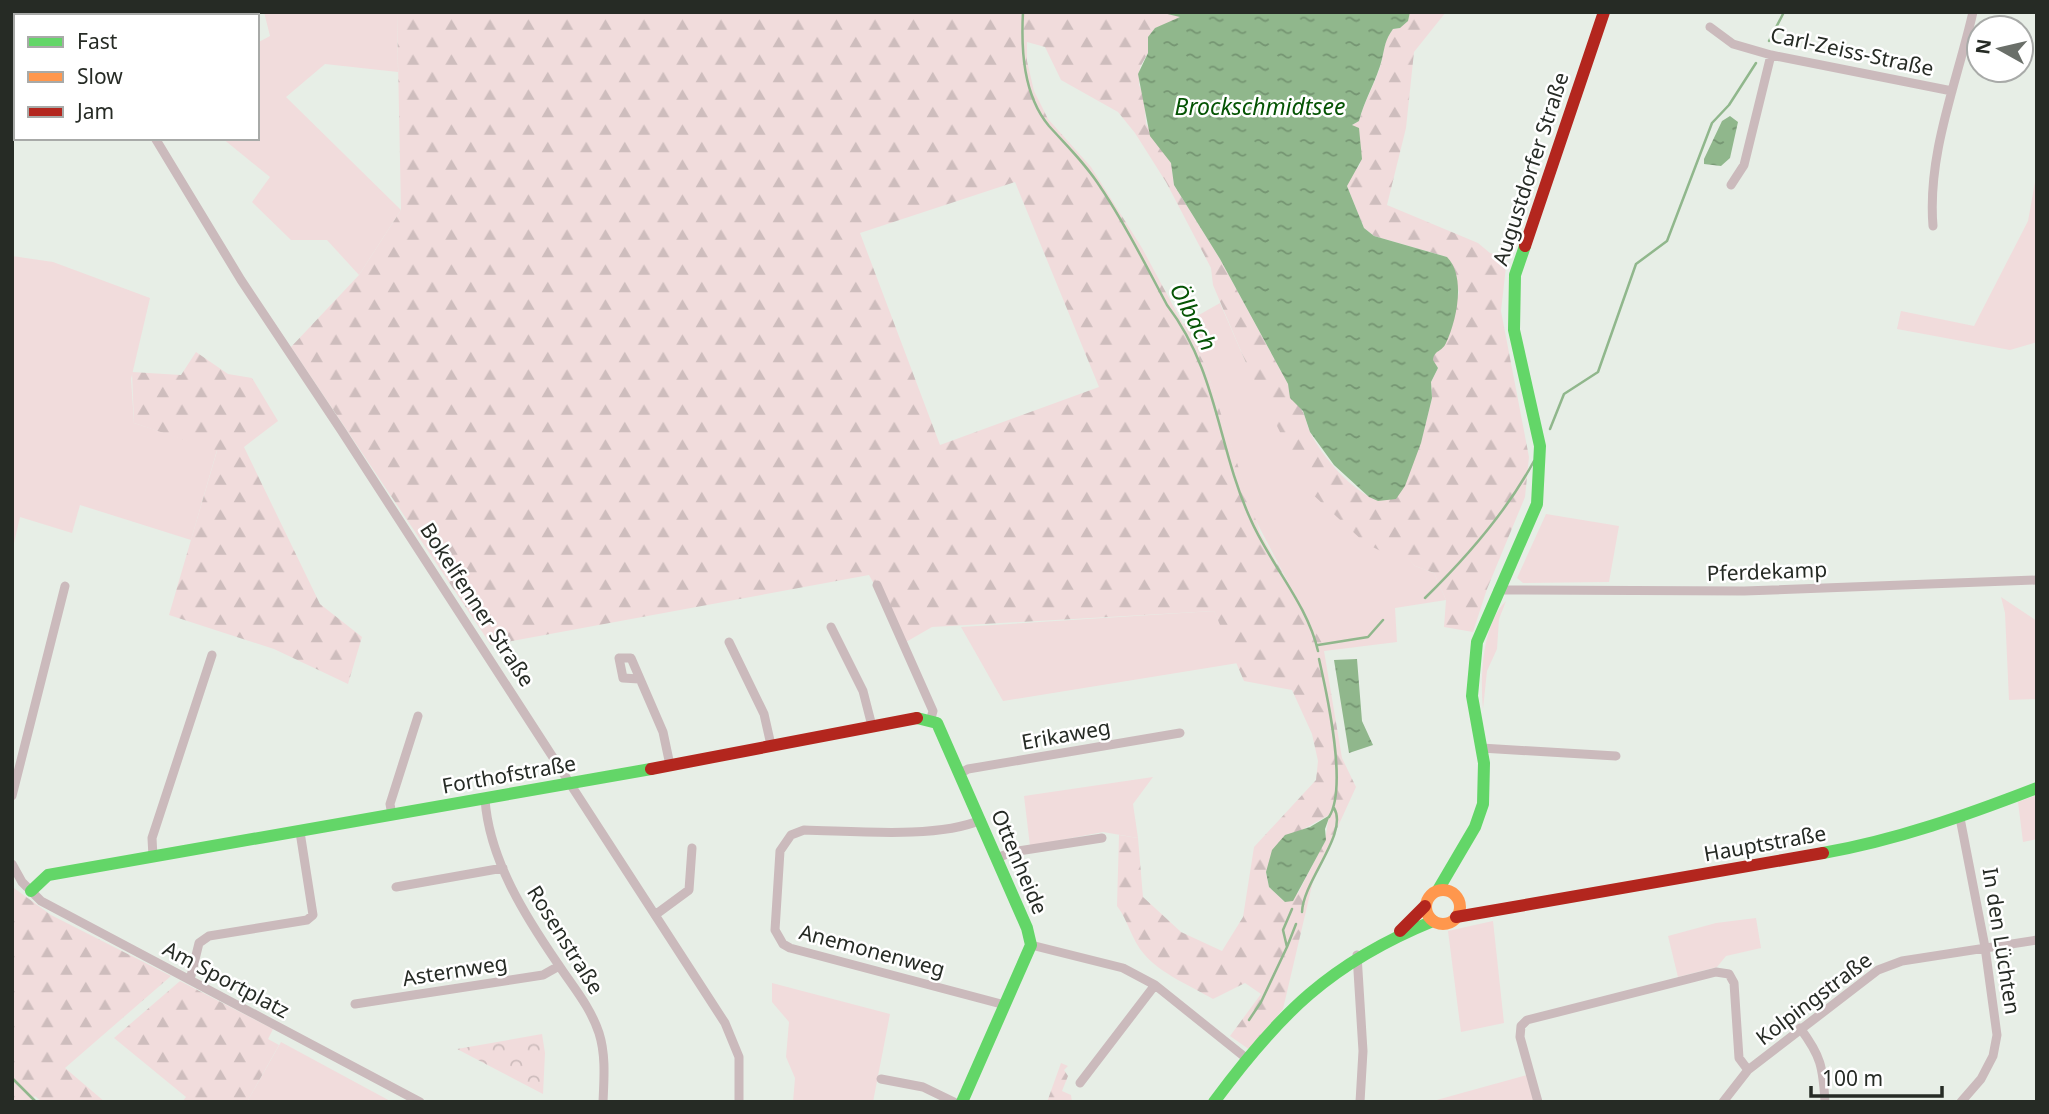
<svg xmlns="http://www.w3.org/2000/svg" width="2049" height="1114" viewBox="0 0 2049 1114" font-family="'Noto Sans',sans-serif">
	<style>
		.grass { fill: #f1dcdc }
		.forest { fill: url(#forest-firs); fill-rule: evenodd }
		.park { fill: url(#park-crowns) }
		.water { fill: url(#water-ripples) }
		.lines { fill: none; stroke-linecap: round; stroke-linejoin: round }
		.stream { stroke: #90b78c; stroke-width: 2.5 }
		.street { stroke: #cbbabc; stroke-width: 9 }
		.fast { stroke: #63d668; stroke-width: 12 }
		.slow { stroke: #ff974d; stroke-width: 12 }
		.jam { stroke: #b3261e; stroke-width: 12 }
		.labels { text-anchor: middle; stroke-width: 5; stroke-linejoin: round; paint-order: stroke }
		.street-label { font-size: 21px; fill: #262b25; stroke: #fff }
		.water-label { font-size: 23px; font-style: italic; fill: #055404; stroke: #fff }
	</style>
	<defs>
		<pattern id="forest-firs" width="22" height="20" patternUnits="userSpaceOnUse" patternTransform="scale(1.75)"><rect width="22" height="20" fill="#f1dcdc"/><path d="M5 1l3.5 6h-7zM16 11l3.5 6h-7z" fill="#cebdbd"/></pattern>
		<pattern id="park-crowns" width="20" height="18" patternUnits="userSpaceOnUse" patternTransform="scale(1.75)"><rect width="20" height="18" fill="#f1dcdc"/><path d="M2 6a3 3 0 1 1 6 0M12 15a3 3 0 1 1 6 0" fill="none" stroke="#cebdbd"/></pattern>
		<pattern id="water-ripples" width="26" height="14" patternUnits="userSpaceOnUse" patternTransform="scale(1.75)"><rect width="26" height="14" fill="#90b78c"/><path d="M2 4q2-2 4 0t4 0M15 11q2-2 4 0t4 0" fill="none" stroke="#759572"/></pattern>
	</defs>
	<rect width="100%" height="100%" fill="#e7eee6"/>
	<path class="grass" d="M264,12H397L398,72L325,64L286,97L401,210L359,275L327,240H291L252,202L270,177L222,138H257V43L270,36Z
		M2037,171V342L2010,350L1897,329L1901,311L1974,326L2028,221Z
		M12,256L53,262L150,298L131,379L134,423L217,450L191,540L80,505L72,533L20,517L12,552Z
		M1220,303L1246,363L1406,555L1415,566L1434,573L1446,600L1395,608L1397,642L1324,651L1254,517L1205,365L1183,324Z
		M1546,514L1619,526L1609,582L1523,583L1517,578Z
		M2001,597L2037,621V699L2009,700L2005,613Z
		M1506,601L1499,619L1497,649L1487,671L1483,709C1480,678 1482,624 1506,601Z
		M1214,611L1238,663L1003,701L961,627Z
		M1153,777L1133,804L1138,838L1103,832L1030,846L1024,796Z
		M2037,795V839L2023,842L2018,802Z
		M1756,918L1761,948L1726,956L1717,967L1678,977L1668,936L1716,923Z
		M1493,921L1504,1023L1461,1032L1448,931Z
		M772,983L890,1014L873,1102H793L795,1078L786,1057L789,1022L772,1002Z
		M281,1042L392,1102H247Z
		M1527,1075L1534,1102L1433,1101Z"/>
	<path class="forest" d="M397,12H1159L1180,16L1178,20L1155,28L1149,37L1148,53L1140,67L1139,85L1144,95L1146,124L1171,163L1174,185L1220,259L1288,384C1290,398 1296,400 1303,412C1306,418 1307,426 1310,432C1323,458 1351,490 1378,501L1415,456L1421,442L1432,398L1431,382L1438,368L1432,360L1433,355L1453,315L1459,292L1447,257L1374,236L1364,228L1347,186L1349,178L1360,165L1359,129L1352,125L1359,121C1364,100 1378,80 1382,59C1385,46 1384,40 1393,29L1400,28L1410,12H1446L1414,52L1406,128L1387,205L1478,243L1490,253L1507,258L1501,311L1529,457L1525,497L1487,589L1473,632L1444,627L1446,600L1434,573L1415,566L1406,556L1400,561L1365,543L1309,491L1246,363L1213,285L1211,268L1166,182L1135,133L1118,112L1061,80L1045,47L1027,42V61L1034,91L1048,119L1091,167L1142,248L1205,365L1260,533L1323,645L1342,758L1356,787L1313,881L1283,1009L1250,1050L1230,1036L1261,994L1245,983L1213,999C1191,986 1161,974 1144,954C1132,941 1128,920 1117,906L1119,835L1138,838L1143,897L1181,932L1222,951L1243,917L1254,847L1316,780L1318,761L1312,734L1292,690L1244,681L1214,611L932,627L906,642L869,575L491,645L291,347L359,275L401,210ZM1015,182L1099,387L940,445L860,233ZM1329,815L1325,841L1298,893L1285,902L1269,887L1266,872L1300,831Z
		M196,352L228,374L252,378L278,421L244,447L320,604L362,637L348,684L274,649L169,615L217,451L134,423L132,372L181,375Z
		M14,888L51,915L171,976L65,1068L105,1102H42L35,1096L29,1102H12Z
		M180,981L273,1029L268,1039L279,1045L247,1102H182L186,1097L114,1038Z
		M1061,1063L1068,1066L1064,1070L1068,1076L1062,1091L1071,1095L1072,1102H1047Z"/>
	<path class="park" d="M542,1034L545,1053L543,1094L457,1049Z"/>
	<path class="water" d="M1159,12H1410L1408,21L1400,28L1393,29C1385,40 1385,46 1382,59C1377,80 1364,100 1359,121L1352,125L1359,128L1362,159L1347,186L1364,228L1374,236L1447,257C1466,276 1457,320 1446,343C1442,352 1434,350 1433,360L1438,368L1431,382L1432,398L1421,443L1405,486L1396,499L1378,501L1369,497L1334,465L1310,432L1303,411L1290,398L1288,384L1220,259L1174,185L1171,163L1150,136L1138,74L1148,53V37L1155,28L1180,17Z
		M1730,116L1738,122L1730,158L1721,166L1704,164V159L1722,121Z
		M1357,659L1362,721L1373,745L1349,753L1334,660Z
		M1330,815L1325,829L1326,840L1293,901L1285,902L1269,887L1266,872L1272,850L1285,835L1310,827Z"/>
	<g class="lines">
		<path class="stream" d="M1023,12C1021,49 1023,95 1049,126C1067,146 1086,164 1101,188C1126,225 1146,266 1167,305C1218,372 1217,445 1250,518C1269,563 1307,603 1318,651
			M1769,41L1784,12
			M1550,429L1564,394L1598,372L1636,264L1667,241L1712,123L1729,105L1756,63
			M1425,598C1466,558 1507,511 1534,461
			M1318,645L1368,637L1383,620
			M1319,659C1327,694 1348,787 1329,817
			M1302,912C1303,881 1349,833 1334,808
			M1287,947L1296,924
			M1249,1020L1261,1002L1287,947L1283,930L1292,909
			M12,1078L36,1102"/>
		<path class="street" d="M71,12L74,16
			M1710,27L1733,44L1771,55L1952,91
			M155,138L241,280L341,430L725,1023L739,1057V1102
			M1731,185L1744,165L1771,55
			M1933,226C1927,154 1957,82 1973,12
			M877,585L933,711L931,718
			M1498,590L1744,591L2037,580
			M831,627L863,691L872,726
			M729,642L764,714L771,745
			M639,679L623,678L619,658H631L663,732L670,765
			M1481,748L1616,756
			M959,774L968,769L1180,733
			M12,796L65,586
			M485,799C489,859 525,916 558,964C573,987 590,1006 599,1033C606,1055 604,1079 603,1102
			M392,815L390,804L418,716
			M1960,818L1985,947L1997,1035L1993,1056L1981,1079L1961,1102
			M981,820C936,839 854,831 804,830L791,835L780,851L775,930L783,944L790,948L1005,1005
			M153,857L152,838L212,655
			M997,858L1012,852L1102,838
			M12,864L22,882L41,901L420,1102
			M396,887L503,868
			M655,915L689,890L692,848
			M1031,945L1123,968L1155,985L1246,1058
			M1357,955L1363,1051L1360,1102
			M190,980L199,943L209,936L307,920L313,915L300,832
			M355,1004L543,975L559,966
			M1800,1028C1821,1056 1823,1067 1825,1102
			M881,1079L923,1087L954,1102
			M1080,1083L1155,985
			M1538,1102L1520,1037L1521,1026L1527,1020L1716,972L1729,974L1734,983L1739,1058L1748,1070
			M1723,1102L1748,1070L1878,970L1902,961L2037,940"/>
		<path class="fast" d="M917,718L937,723L1027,928L1031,945L962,1102
			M1823,853C1897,840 1967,815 2037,788
			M1438,890L1475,827L1483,804L1484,763L1472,696L1477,642L1537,504L1540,446L1514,330L1515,275L1525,246
			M31,891L48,875L651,769
			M1214,1102C1279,1014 1330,963 1433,921"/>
		<path class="slow" d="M1426 907a17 17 0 1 1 34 0a17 17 0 1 1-34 0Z"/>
		<path class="jam" d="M1525,246L1604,12
			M651,769L917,718
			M1456,917L1823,853
			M1400,931L1425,906"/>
	</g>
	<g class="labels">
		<g class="street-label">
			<text transform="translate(1852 52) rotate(12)" y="7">Carl-Zeiss-Straße</text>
			<text transform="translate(1531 169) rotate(-72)" y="7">Augustdorfer Straße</text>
			<text transform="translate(1767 572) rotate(-2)" y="7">Pferdekamp</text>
			<text transform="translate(477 605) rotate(57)" y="7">Bokelfenner Straße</text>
			<text transform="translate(1066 735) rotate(-10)" y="7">Erikaweg</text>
			<text transform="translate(509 775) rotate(-10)" y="7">Forthofstraße</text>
			<text transform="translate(1765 844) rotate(-10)" y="7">Hauptstraße</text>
			<text transform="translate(1019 862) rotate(67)" y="7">Ottenheide</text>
			<text transform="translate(565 940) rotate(58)" y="7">Rosenstraße</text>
			<text transform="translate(2001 941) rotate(81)" y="7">In den Lüchten</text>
			<text transform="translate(872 951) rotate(15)" y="7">Anemonenweg</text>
			<text transform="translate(455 971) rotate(-9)" y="7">Asternweg</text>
			<text transform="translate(226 980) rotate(28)" y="7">Am Sportplatz</text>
			<text transform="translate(1814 999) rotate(-37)" y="7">Kolpingstraße</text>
		</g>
		<g class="water-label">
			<text x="1260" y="115">Brockschmidtsee</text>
			<text transform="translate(1193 317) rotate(62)" y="8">Ölbach</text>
		</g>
	</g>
	<rect width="2049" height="1114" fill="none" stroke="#262b25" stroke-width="28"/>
	<rect x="14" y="14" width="245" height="126" fill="#ffffff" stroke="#a8aaa8" stroke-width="2"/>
	<rect x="28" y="37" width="35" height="10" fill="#63d668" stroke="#a8aaa8" stroke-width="2"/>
	<text x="77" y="49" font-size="21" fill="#262b25">Fast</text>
	<rect x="28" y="72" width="35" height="10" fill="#ff974d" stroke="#a8aaa8" stroke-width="2"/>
	<text x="77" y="84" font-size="21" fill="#262b25">Slow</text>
	<rect x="28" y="107" width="35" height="10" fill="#b3261e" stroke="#a8aaa8" stroke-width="2"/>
	<text x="77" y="119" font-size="21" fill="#262b25">Jam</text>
	<g transform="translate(2000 49) rotate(278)"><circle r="33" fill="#ffffff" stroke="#a8aaa8" stroke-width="2"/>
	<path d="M0-5L12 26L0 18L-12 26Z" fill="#6a6f69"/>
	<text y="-10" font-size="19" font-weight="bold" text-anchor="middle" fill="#262b25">N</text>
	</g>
	<path d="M1811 1086v10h131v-10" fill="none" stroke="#262b25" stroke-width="3.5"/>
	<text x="1822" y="1086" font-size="21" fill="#262b25" stroke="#ffffff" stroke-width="5" paint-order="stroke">100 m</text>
</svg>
